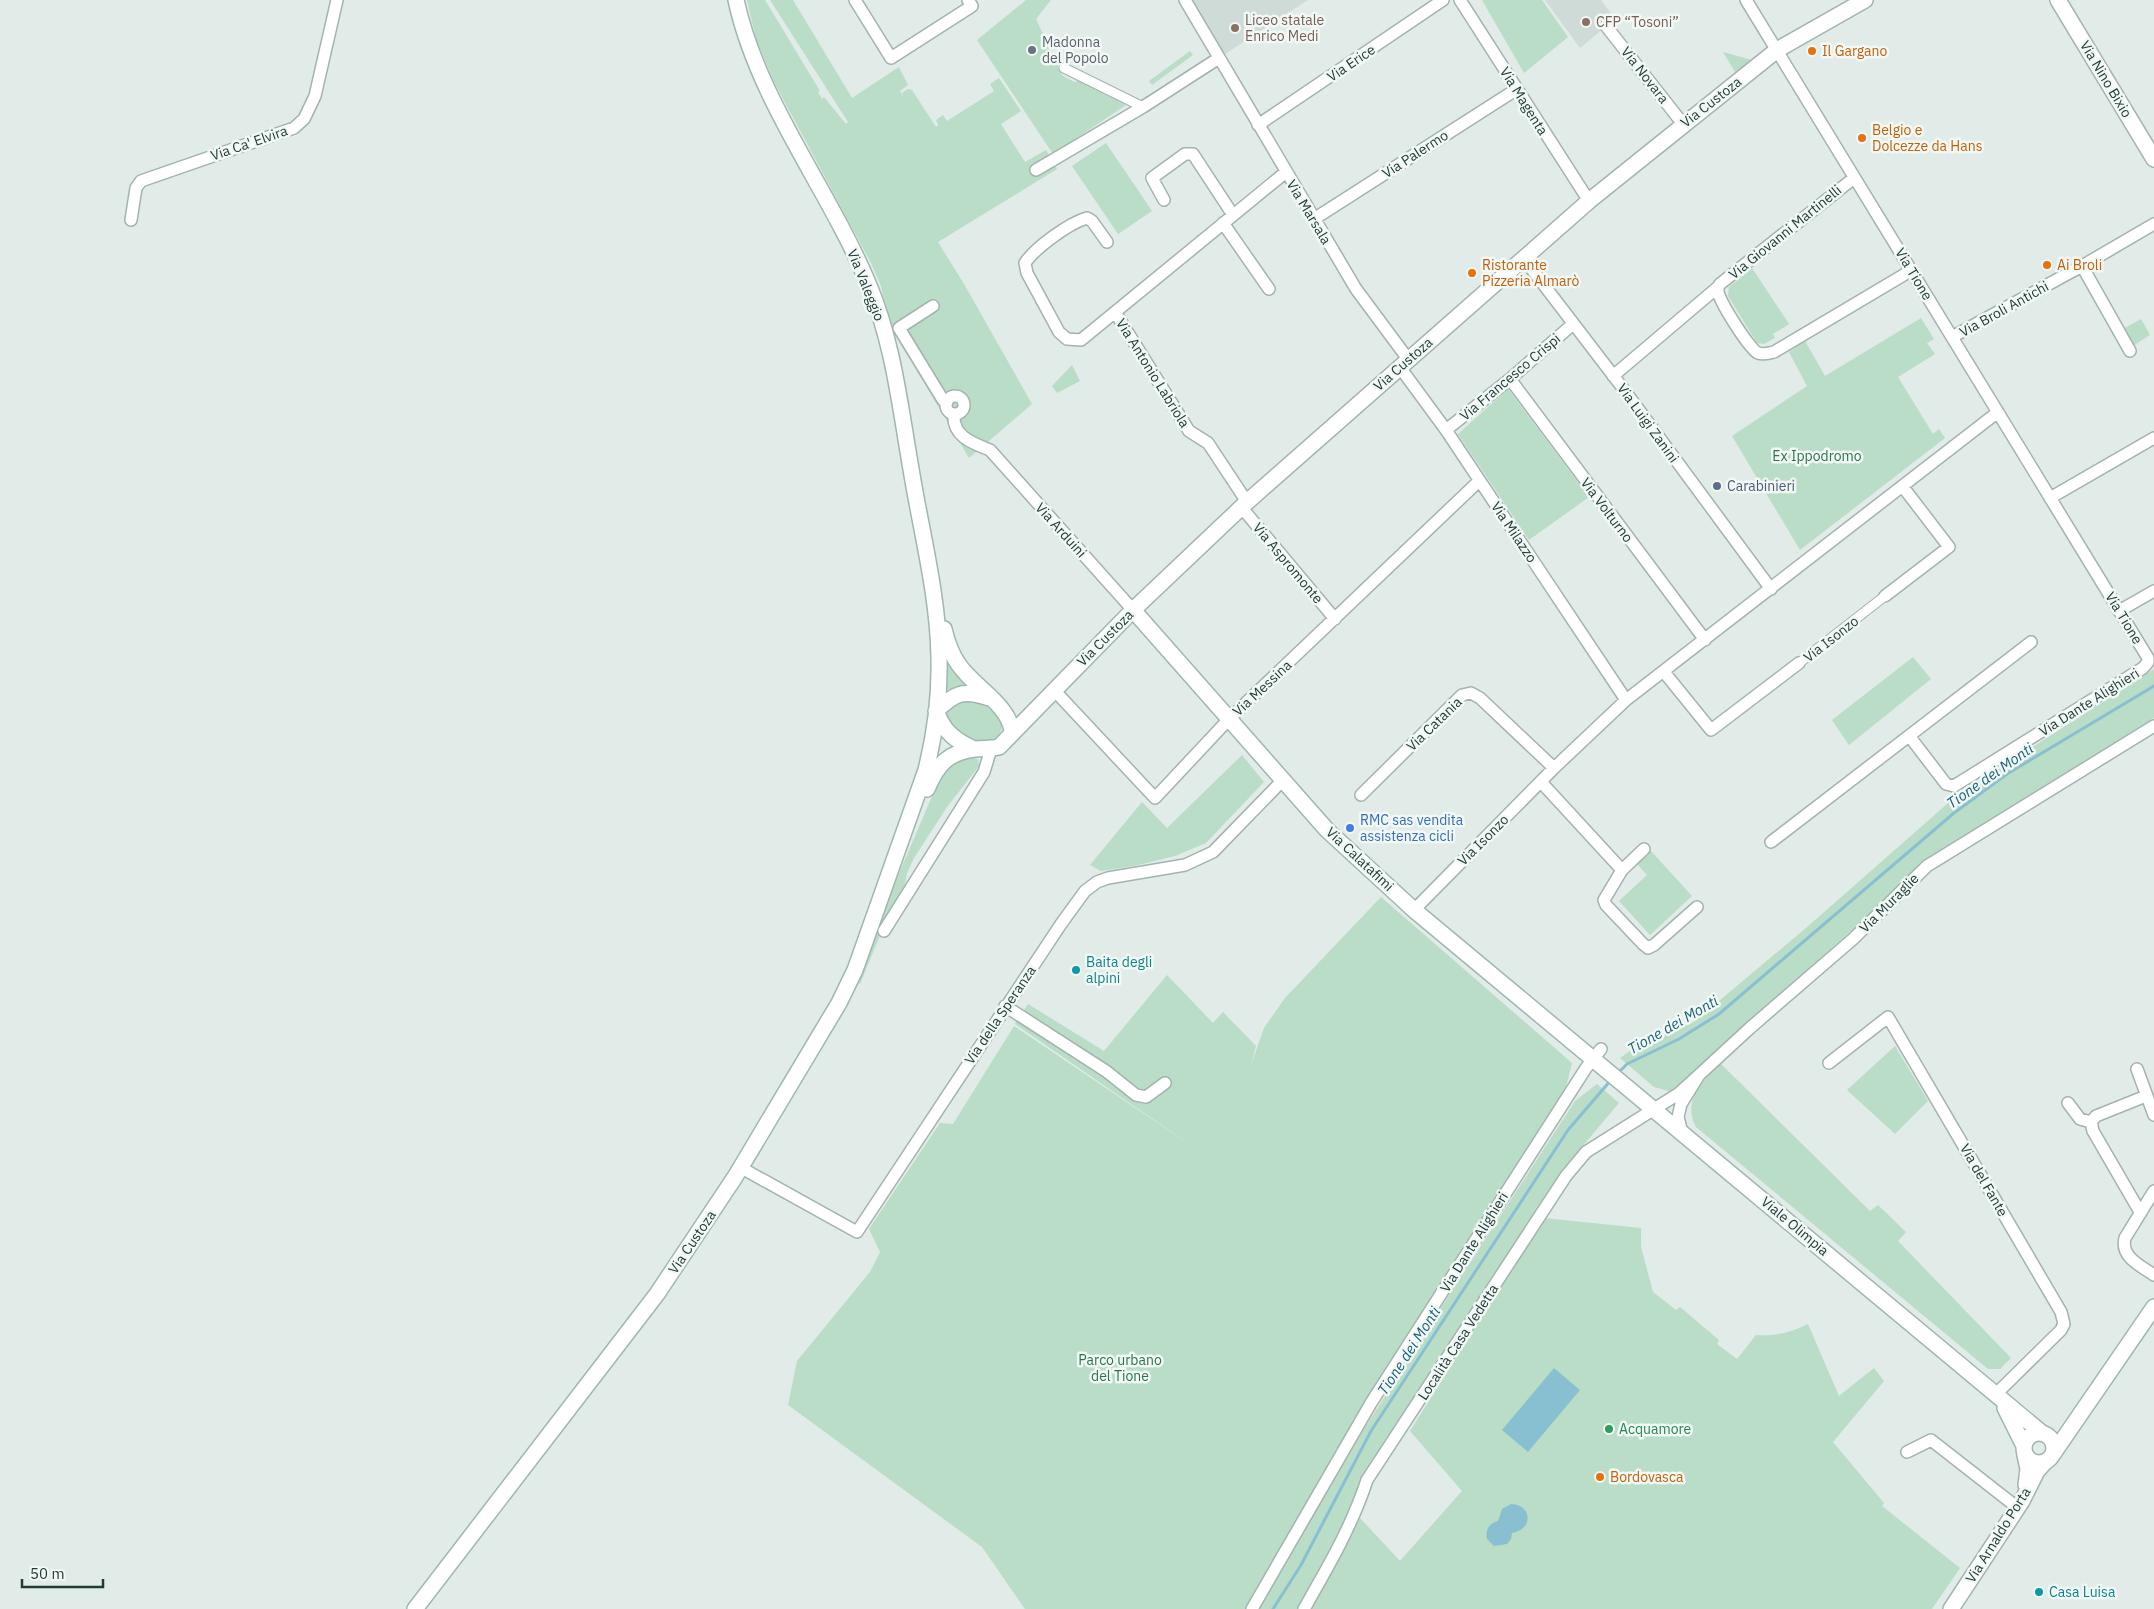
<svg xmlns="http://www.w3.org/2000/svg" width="2154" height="1609" viewBox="0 0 2154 1609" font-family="'IBM Plex Sans',sans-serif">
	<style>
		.built { fill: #cfdbd7 }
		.green { fill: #b9ddc6 }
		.water { fill: #88c0d1 }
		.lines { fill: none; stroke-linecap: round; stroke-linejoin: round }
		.stream { stroke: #88c0d1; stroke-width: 3 }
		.pedestrian-casing { stroke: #a4b3af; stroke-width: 11 }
		.minor-casing { stroke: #a4b3af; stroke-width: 14 }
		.tertiary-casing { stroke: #a4b3af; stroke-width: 18 }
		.secondary-casing { stroke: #9fb7b0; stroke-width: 18 }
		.pedestrian { stroke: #fff; stroke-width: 9 }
		.minor { stroke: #fff; stroke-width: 11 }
		.tertiary { stroke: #fff; stroke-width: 15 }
		.secondary { stroke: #fff; stroke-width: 15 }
		.education-dot { fill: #8d6e63; stroke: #f1f8f5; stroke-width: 2 }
		.worship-dot { fill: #6b7280; stroke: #f1f8f5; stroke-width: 2 }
		.food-dot { fill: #e8710a; stroke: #f1f8f5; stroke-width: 2 }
		.service-dot { fill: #5c6f8a; stroke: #f1f8f5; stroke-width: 2 }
		.shop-dot { fill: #3f7fe0; stroke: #f1f8f5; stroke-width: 2 }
		.culture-dot { fill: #0f9aa8; stroke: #f1f8f5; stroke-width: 2 }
		.leisure-dot { fill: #2e9e5b; stroke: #f1f8f5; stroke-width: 2 }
		.labels { text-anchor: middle; stroke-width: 5; stroke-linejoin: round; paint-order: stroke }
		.education-label { font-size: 14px; fill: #785e54; stroke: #f1f8f5; text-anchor: start }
		.worship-label { font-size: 14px; fill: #5b616d; stroke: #f1f8f5; text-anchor: start }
		.food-label { font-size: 14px; fill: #c56008; stroke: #f1f8f5; text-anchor: start }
		.street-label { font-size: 14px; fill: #213c37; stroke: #f1f8f5 }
		.park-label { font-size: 14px; fill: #2b734d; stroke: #f1f8f5 }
		.service-label { font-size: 14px; fill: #4e5e75; stroke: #f1f8f5; text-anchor: start }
		.shop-label { font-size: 14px; fill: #366cbe; stroke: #f1f8f5; text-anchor: start }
		.culture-label { font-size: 14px; fill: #0d838f; stroke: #f1f8f5; text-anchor: start }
		.leisure-label { font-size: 14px; fill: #27864d; stroke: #f1f8f5; text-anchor: start }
		.water-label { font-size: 15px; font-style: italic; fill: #1b6178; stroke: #f1f8f5 }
	</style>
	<rect width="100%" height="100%" fill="#e1ebe7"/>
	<path class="built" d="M1189,0H1308L1222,56Z
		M1545,0H1601L1615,19L1580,48Z"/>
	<path class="green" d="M747,0H765L820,91L818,92L822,99L824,97L846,124L848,122L770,0H793L852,98L899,67L908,85L900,91L904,98L902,93L908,89L912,90L936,127L938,125L936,120L943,115L947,121L994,91L990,84L999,78L1021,111L1001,124L1025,162L1046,150L1057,169L938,242L964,284L1032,404L969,458L890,326L881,286L871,263L774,82L756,39Z
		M1026,0H1051L1036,19L1062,75L1074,82L1082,80L1126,105L1053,154L977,40Z
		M1482,0H1542L1568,37L1524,73Z
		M1190,51L1193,55L1152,85L1149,81Z
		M1723,52L1752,60L1735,72Z
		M1106,143L1152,211L1118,234L1072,166Z
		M1752,268L1789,324L1773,334L1775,338L1764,344L1757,343L1728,296L1729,287Z
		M1921,318L1934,339L1927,343L1935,354L1898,377L1933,434L1939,429L1945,438L1800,550L1732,436L1807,386L1789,352L1805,341L1825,376Z
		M2141,319L2150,335L2133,346L2123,329Z
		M1072,365L1080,381L1057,393L1052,386Z
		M1508,389L1589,497L1529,540L1458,434Z
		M1913,657L1931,679L1849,745L1832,720Z
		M950,664L969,687L950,691L947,688L948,665Z
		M2154,669V718L1943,848L1672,1092L1654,1087L1620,1058L1647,1039L1662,1037L1694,1022L1806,928L1955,797Z
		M972,700C987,705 998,713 1002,728L998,738C979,748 940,731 948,707L961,701Z
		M1242,755L1264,782L1206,843L1175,856L1134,866L1101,871L1090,865L1142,802L1167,828Z
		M971,757L978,759L979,766L947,807L914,858L907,873L905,884L886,921L860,984L856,982L879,920L942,773L960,759Z
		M1651,851L1692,896L1650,935L1619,901L1647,875L1637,864Z
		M1381,897L1572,1063L1564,1095L1246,1609H1025L982,1547L788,1405L797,1361L870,1272L880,1252L869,1229L940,1123L953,1124L1014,1026L1199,1151L1015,1024L1028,1004L1104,1051L1167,975L1213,1023L1223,1012L1256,1046L1251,1065L1264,1028L1285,998Z
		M1895,1046L1928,1101L1895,1134L1847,1090Z
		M1720,1063L1870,1211L1878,1205L1906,1232L1898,1241L2011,1358L2000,1369H1988L1696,1127C1682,1100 1702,1083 1720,1063Z
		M1597,1084L1619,1103L1564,1168L1402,1420L1350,1512L1327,1559L1297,1609H1259L1354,1445L1453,1289L1575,1101Z
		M1544,1218L1641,1228V1247L1653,1292L1676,1310L1680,1307L1719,1340L1717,1344L1737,1359L1756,1335C1774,1337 1792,1332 1808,1324L1839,1396L1874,1368L1884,1381L1833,1442L1884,1503L1882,1506L1960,1568L1932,1609H1311L1360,1518L1400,1561L1462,1491L1410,1431Z"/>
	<path class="water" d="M1554,1368L1580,1390L1528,1452L1502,1430Z
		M1511,1504C1533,1505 1533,1530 1512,1533L1511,1539L1507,1544L1494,1546L1487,1539C1485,1530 1489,1523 1498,1521L1502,1509Z"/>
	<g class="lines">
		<path class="stream" d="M1617,1074L1627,1064L1679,1039L1719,1014L1954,813L2007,774L2154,686
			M1273,1609L1301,1565L1371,1431L1568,1130L1611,1080"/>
		<g class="pedestrian-casing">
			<path id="pedestrian" d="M1064,68L1143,107
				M1799,663L1885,596"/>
		</g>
		<g class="minor-casing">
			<path id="minor" d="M855,0L891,58L972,6L968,0
				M1185,0L1356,289L1408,359
				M1460,0L1589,201
				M1746,0L2148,658V662
				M1606,26L1683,124
				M1258,125L1443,0
				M1036,170L1143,107L1219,58
				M1854,178L1720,284C1718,288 1717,287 1718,291C1719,301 1750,350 1758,353C1763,355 1769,353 1774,352L1912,270
				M1164,200L1152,178L1185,154H1193L1233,215
				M1314,219L1517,89
				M131,220L136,188L141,181L294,128L304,119L315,96L337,0
				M1223,223L1269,289
				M1107,242L1092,221L1087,218C1069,223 1035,248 1025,263L1027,273L1059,332L1067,339L1081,340L1286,172
				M1524,259L1622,387L1771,589
				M2082,266L2130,351
				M933,306L899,328L943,400L947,402
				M1115,312L1189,431L1208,443L1247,502
				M1952,337L2082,266L2154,224
				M1399,366L1446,430L1626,700
				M1613,376L1718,287
				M1510,379L1705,640
				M946 405a9 9 0 1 1 18 0a9 9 0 1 1-18 0Z
				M954,414C952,436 972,443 990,450L1133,610
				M1446,430L1510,379L1573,324
				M2050,498L2154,438
				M1242,508L1335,619
				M1885,596L1949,547L1903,487
				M2119,611L2154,591
				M1664,672L1711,730L1799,663
				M1054,690L1155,798L1230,718L1479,481
				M1910,737L1946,784L1954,786L2143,668L2148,662
				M1541,782L1622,870L1604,900L1606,905L1643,944L1648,948L1654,945L1697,907
				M1361,795L1462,695L1471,693L1480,698L1554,768
				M1771,842L2031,642
				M1622,870L1644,849
				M1414,910L1554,768L1626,700L1998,412
				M884,931L984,772L991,749
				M1005,1006L1106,1071L1136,1095L1146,1097L1165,1083
				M1829,1063L1888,1017L2061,1312L2064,1324L2061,1330L1996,1394
				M2137,1069L2154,1115
				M2068,1103L2080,1119L2091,1122
				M1682,1133L1678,1117L1681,1104L1699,1075L1750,1028L1853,939L1927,866L2154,726
				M747,1171L857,1232L1061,924L1085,891L1097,882L1108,878L1185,865L1213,852L1282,781
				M2154,1191L2125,1238C2120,1257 2141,1266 2154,1275
				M2140,1212L2093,1131L2091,1122L2096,1116L2146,1096
				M1907,1452L1931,1440L2018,1508
				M1252,1609L1371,1403L1586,1068L1601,1049
				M1304,1609C1328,1567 1352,1526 1367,1480L1566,1176L1586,1152L1678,1094L1699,1075"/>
		</g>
		<g class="tertiary-casing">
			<path id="tertiary" d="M2058,0L2154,159
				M1133,610L1247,502L1589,201L1777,50L1865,0
				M2025,1455L2028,1469L2026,1485
				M1951,1609L2022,1501L2037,1471L2045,1462"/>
		</g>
		<g class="secondary-casing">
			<path id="secondary" d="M944,629C947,642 951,654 959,665C974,687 1008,704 1012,731
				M936,711C955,693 963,689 989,698
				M937,713C944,732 956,741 974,749
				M927,789C937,765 948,752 975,749C984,748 990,749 999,747L1133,610L1327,830L1414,910L2042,1433
				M2005,1408L2024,1446
				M2024 1448a15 15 0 1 1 30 0a15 15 0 1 1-30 0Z
				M2053,1454L2154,1307
				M415,1609L657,1294L735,1177L839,1003L855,970L926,770C935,734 940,695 939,657C938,594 921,531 911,469C900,406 893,341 868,283C828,188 758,101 736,0"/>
		</g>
		<use href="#pedestrian" class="pedestrian"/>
		<use href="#minor" class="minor"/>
		<use href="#tertiary" class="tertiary"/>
		<use href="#secondary" class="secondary"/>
	</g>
	<g class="education-dot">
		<circle cx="1586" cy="22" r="5"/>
		<circle cx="1235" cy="28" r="5"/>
	</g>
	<circle class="worship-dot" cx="1032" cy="50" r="5"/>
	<g class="food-dot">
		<circle cx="1812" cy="51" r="5"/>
		<circle cx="1862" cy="138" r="5"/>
		<circle cx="2047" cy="265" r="5"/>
		<circle cx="1472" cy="273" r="5"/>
		<circle cx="1600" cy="1477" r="5"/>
	</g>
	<circle class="service-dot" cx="1717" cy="486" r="5"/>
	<circle class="shop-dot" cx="1350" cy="828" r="5"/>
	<g class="culture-dot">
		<circle cx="1076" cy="970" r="5"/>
		<circle cx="2039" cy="1592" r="5"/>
	</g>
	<circle class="leisure-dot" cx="1609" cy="1429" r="5"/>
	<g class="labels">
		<g class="education-label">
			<text x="1245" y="25">Liceo statale<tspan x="1245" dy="16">Enrico Medi</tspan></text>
			<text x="1596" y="27">CFP “Tosoni”</text>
		</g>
		<g class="worship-label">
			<text x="1042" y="47">Madonna<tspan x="1042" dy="16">del Popolo</tspan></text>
		</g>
		<g class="food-label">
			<text x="1822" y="56">Il Gargano</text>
			<text x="1872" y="135">Belgio e<tspan x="1872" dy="16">Dolcezze da Hans</tspan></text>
			<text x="1482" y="270">Ristorante<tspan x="1482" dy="16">Pizzeria Almarò</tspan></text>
			<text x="2057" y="270">Ai Broli</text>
			<text x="1610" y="1482">Bordovasca</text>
		</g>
		<g class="street-label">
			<text transform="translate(1351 63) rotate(-34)" y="5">Via Erice</text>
			<text transform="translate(1645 75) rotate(52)" y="5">Via Novara</text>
			<text transform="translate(2106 79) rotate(59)" y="5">Via Nino Bixio</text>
			<text transform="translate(1524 101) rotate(58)" y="5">Via Magenta</text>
			<text transform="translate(1711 102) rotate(-38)" y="5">Via Custoza</text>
			<text transform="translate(249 143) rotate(-19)" y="5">Via Ca' Elvira</text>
			<text transform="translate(1415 154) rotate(-33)" y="5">Via Palermo</text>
			<text transform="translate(1309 212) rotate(59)" y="5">Via Marsala</text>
			<text transform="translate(1785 232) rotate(-39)" y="5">Via Giovanni Martinelli</text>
			<text transform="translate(1914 274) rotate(59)" y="5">Via Tione</text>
			<text transform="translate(866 285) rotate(68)" y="5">Via Valeggio</text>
			<text transform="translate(2004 309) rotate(-29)" y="5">Via Broli Antichi</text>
			<text transform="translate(1403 364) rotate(-41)" y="5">Via Custoza</text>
			<text transform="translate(1153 373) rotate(58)" y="5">Via Antonio Labriola</text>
			<text transform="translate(1510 377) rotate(-40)" y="5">Via Francesco Crispi</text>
			<text transform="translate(1648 423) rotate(54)" y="5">Via Luigi Zanini</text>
			<text transform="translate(1607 510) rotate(53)" y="5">Via Volturno</text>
			<text transform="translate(1061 530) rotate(48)" y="5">Via Arduini</text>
			<text transform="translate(1514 532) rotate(56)" y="5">Via Milazzo</text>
			<text transform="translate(1288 563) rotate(50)" y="5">Via Aspromonte</text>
			<text transform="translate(2124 618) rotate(59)" y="5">Via Tione</text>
			<text transform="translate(1105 638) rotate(-45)" y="5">Via Custoza</text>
			<text transform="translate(1831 639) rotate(-38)" y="5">Via Isonzo</text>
			<text transform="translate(1262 688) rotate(-43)" y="5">Via Messina</text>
			<text transform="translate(2089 702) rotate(-32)" y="5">Via Dante Alighieri</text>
			<text transform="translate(1434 724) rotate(-44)" y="5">Via Catania</text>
			<text transform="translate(1483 840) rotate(-45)" y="5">Via Isonzo</text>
			<text transform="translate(1360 859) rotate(43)" y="5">Via Calatafimi</text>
			<text transform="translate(1889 903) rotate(-45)" y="5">Via Muraglie</text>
			<text transform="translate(1000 1015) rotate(-56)" y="5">Via della Speranza</text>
			<text transform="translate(1984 1180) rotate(60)" y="5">Via del Fante</text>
			<text transform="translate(1795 1226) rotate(40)" y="5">Viale Olimpia</text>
			<text transform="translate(692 1242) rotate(-56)" y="5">Via Custoza</text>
			<text transform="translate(1474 1242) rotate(-58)" y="5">Via Dante Alighieri</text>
			<text transform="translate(1458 1342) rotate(-57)" y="5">Località Casa Vedetta</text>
			<text transform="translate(1998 1535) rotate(-58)" y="5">Via Arnaldo Porta</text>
		</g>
		<g class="park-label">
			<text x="1817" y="461">Ex Ippodromo</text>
			<text x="1120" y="1365">Parco urbano<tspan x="1120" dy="16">del Tione</tspan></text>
		</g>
		<g class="service-label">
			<text x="1727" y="491">Carabinieri</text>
		</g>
		<g class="shop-label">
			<text x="1360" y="825">RMC sas vendita<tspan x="1360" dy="16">assistenza cicli</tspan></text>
		</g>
		<g class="culture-label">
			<text x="1086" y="967">Baita degli<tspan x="1086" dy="16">alpini</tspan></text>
			<text x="2049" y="1597">Casa Luisa</text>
		</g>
		<g class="leisure-label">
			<text x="1619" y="1434">Acquamore</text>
		</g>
		<g class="water-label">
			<text transform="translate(1990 776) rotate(-35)" y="5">Tione dei Monti</text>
			<text transform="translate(1673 1025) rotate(-30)" y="5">Tione dei Monti</text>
			<text transform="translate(1409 1351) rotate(-57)" y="5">Tione dei Monti</text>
		</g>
	</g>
	<path d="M22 1579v8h81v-8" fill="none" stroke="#213c37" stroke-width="2.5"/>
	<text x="30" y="1579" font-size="15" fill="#213c37" stroke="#f1f8f5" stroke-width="4" paint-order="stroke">50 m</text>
</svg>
